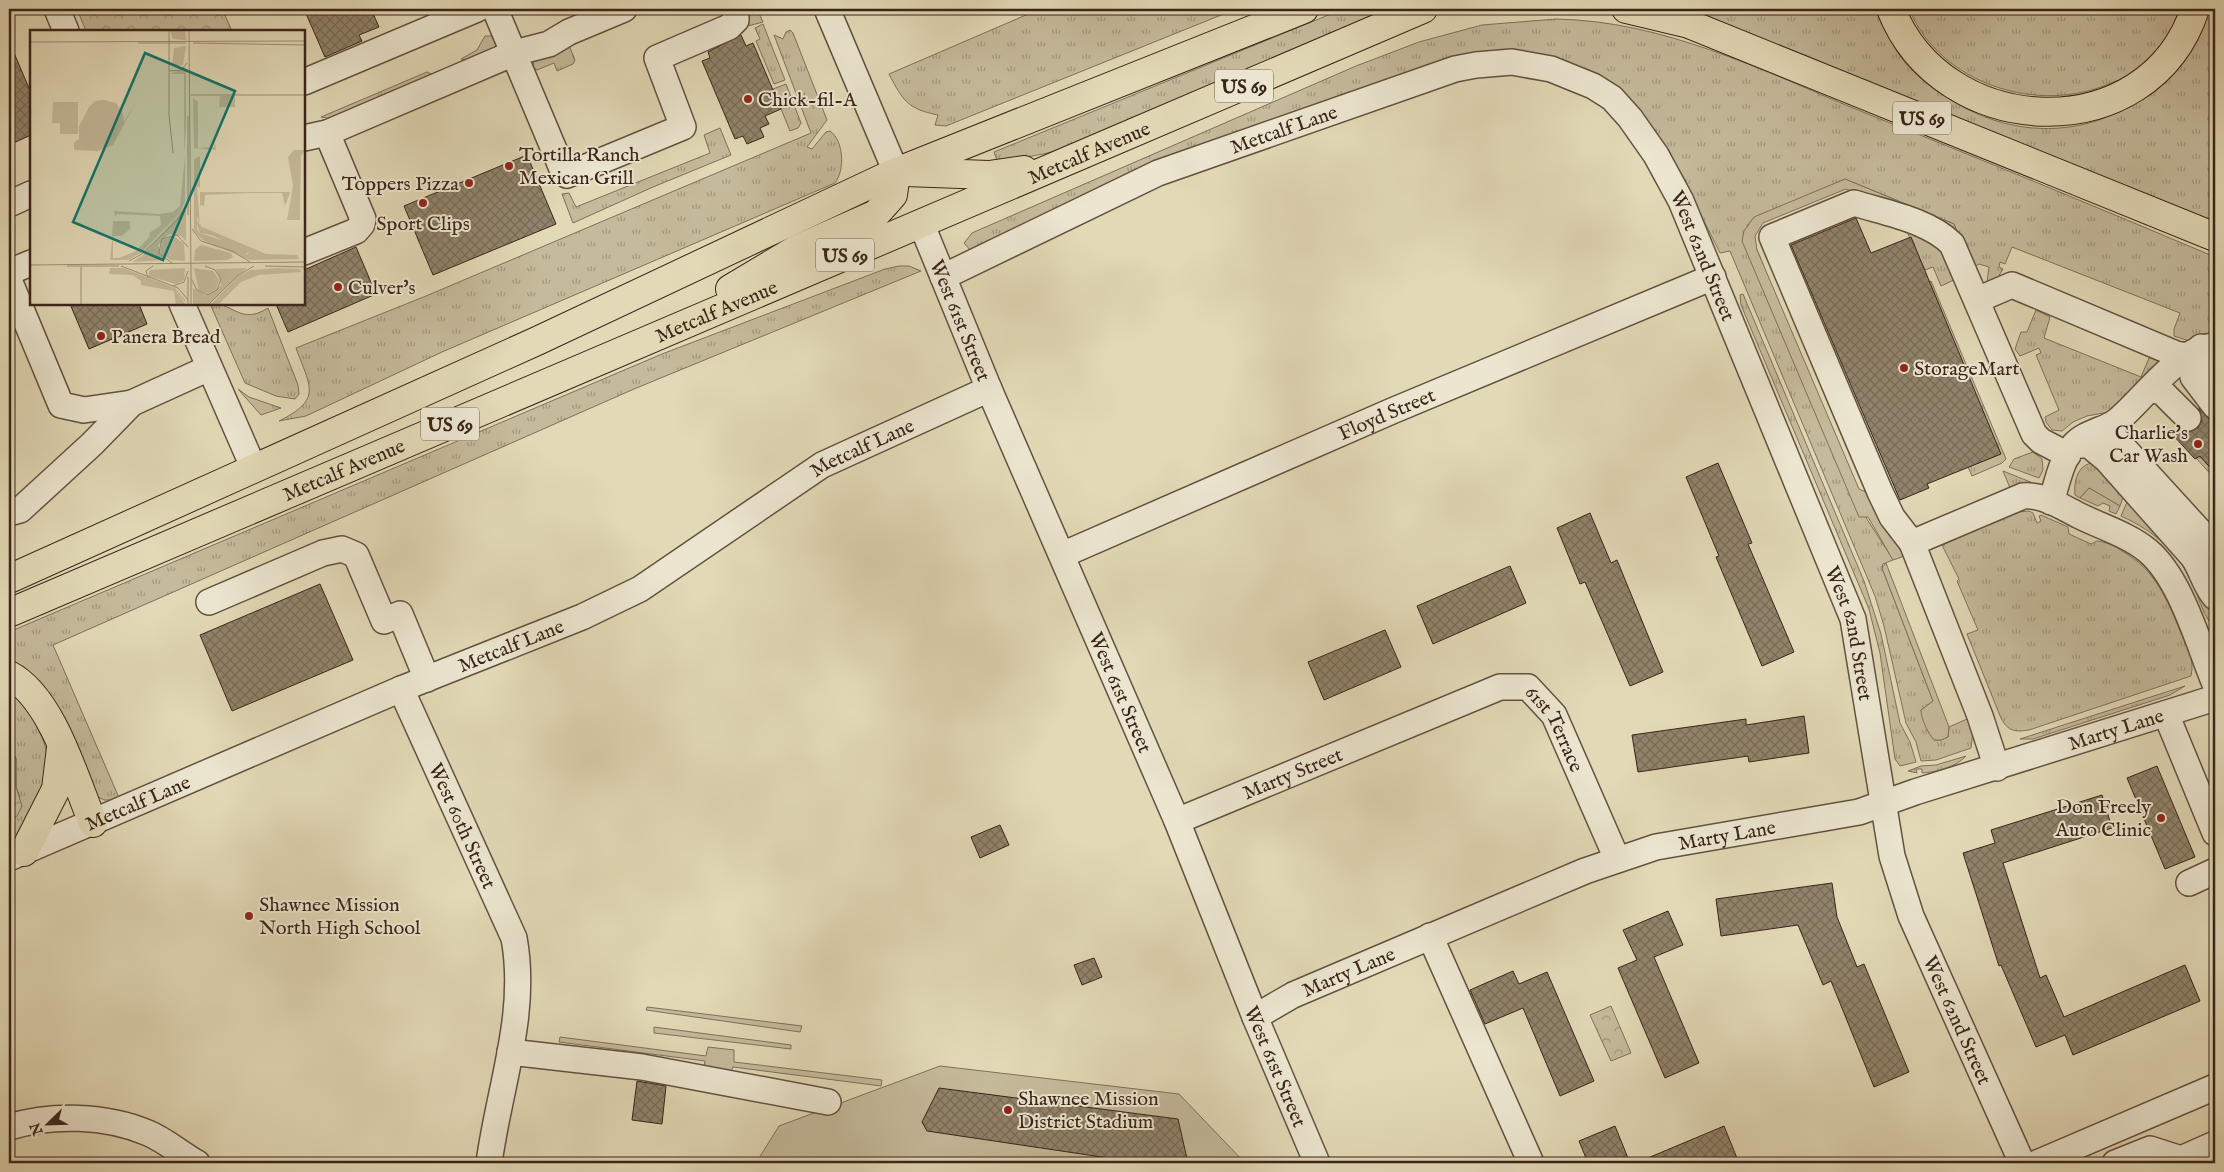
<svg xmlns="http://www.w3.org/2000/svg" width="2224" height="1172" viewBox="0 0 2224 1172" font-family="'IM FELL English',serif">
	<style>
		.grass { fill: url(#grass-tufts); stroke: #7f705a }
		.forest { fill: url(#forest-crowns); stroke: #7f705a }
		.garden { fill: #c5ba9b; stroke: #7f705a }
		.building { fill: url(#building-cross-hatch); stroke: #392519 }
		.lines { fill: none; stroke-linecap: round; stroke-linejoin: round }
		.minor-casing { stroke: #635240; stroke-width: 28 }
		.highway-casing { stroke: #392519; stroke-width: 30 }
		.minor { stroke: #ece6d0; stroke-width: 25 }
		.highway { stroke: #e2d9b6; stroke-width: 28 }
		.poi-dot { fill: #8f2418; stroke: #ece6d0; stroke-width: 2 }
		.labels { text-anchor: middle; stroke-width: 4; stroke-linejoin: round; paint-order: stroke }
		.shield { fill: #ece6d0; stroke: #6f5f50; stroke-width: 1 }
		.shield-label { font-size: 19px; font-weight: bold; fill: #392519 }
		.poi-label { font-size: 20px; fill: #392519; stroke: #ece6d0; text-anchor: start }
		.street-label { font-size: 20px; fill: #392519; stroke: #ece6d0 }
		.inset-road { fill: none; stroke: #9e9177; stroke-width: 1 }
		.view { fill: #0f766e; fill-opacity: 0.15; stroke: #0f766e; stroke-width: 2.5 }
		.inset-edge { fill: none; stroke: #392519; stroke-width: 2.5 }
	</style>
	<defs>
		<pattern id="grass-tufts" width="24" height="20" patternUnits="userSpaceOnUse" patternTransform="scale(1.25)"><rect width="24" height="20" fill="#c5ba9b"/><path d="M3 7l-1-3M5 7V3M7 7l1-3M15 17l-1-3M17 17v-4M19 17l1-3" fill="none" stroke="#a1977e"/></pattern>
		<pattern id="forest-crowns" width="20" height="18" patternUnits="userSpaceOnUse" patternTransform="scale(1.25)"><rect width="20" height="18" fill="#c5ba9b"/><path d="M2 6a3 3 0 1 1 6 0M12 15a3 3 0 1 1 6 0" fill="none" stroke="#a1977e"/></pattern>
		<pattern id="building-cross-hatch" width="8" height="8" patternUnits="userSpaceOnUse" patternTransform="scale(1.25)"><rect width="8" height="8" fill="#91836b"/><path d="M0 0l8 8M0 8l8-8" fill="none" stroke="#776b57"/></pattern>
	</defs>
	<rect width="100%" height="100%" fill="#e2d9b6"/>
	<filter id="stains"><feTurbulence type="fractalNoise" baseFrequency=".004" numOctaves="4"/><feColorMatrix values="0 0 0 0 .2 0 0 0 0 .09 0 0 0 0 .02 0 0 0 .5 -.17"/></filter>
	<radialGradient id="worn" r=".72"><stop offset=".6" stop-color="#630" stop-opacity="0"/><stop offset="1" stop-color="#630" stop-opacity=".3"/></radialGradient>
	<path class="grass" d="M746,9H757L763,22L744,27Z
		M1040,9H1236L946,126L935,125L938,115C908,109 903,101 889,74Z
		M1343,9H1386L1072,148L998,163L994,152Z
		M1683,9H1875C1882,25 1890,41 1900,56C1916,78 1941,95 1965,108C2064,159 2171,111 2208,9H2215V224Z
		M1909,9H2182C2169,34 2156,58 2132,74C2126,78 2118,80 2111,83C2039,115 1941,85 1909,9Z
		M1556,19C1664,21 1761,70 1858,110C1978,158 2097,207 2215,257V327L2213,326L2211,332L2189,341L2174,336V329L2180,313L2012,247L2005,264L2000,262L1999,267L2003,269L1998,277L1987,282L1989,267L1979,264L1971,269L1954,224L1845,179L1747,225L1865,516L1892,558L1893,560L1883,564L1882,568L1933,701L1921,710L1927,729L1934,740H1941L1948,737L1949,727L1967,719L1973,731L1971,748L1936,760L1921,761L1916,742L1906,723L1884,626L1875,596L1730,251L1720,253L1669,151L1636,107L1512,55L971,251L964,243L972,233L981,229L1356,66L1419,42L1482,25Z
		M763,24L785,80L774,84L756,41L760,39L755,28Z
		M790,30L793,33L827,120L807,147L812,149L826,132L830,131C844,141 845,170 835,183L442,352L306,416L279,421C323,399 310,387 296,348L426,296L811,133L774,35L783,39L786,32Z
		M485,36H496V45L494,50L466,60L461,59L477,50Z
		M568,43L575,60L573,64L557,71L554,63L537,70L533,68L534,61Z
		M427,72L436,76L332,119L321,117Z
		M786,84L801,123L798,128L790,131L773,89Z
		M720,128L731,155L653,187L573,223L562,194L569,193L576,207L710,153L704,135Z
		M1911,230L1944,249L1963,292L1960,293L1954,280L1941,286L1933,267L1925,270L1908,234Z
		M899,266H909L921,271L634,389L53,645L120,800H104L93,794L9,668V632L662,354L885,269Z
		M1931,281L2006,459L2002,463L1972,476L1968,467L2000,454L1929,282Z
		M1743,294L1864,581L1881,634L1900,723L1910,742L1916,762L1900,766L1895,759L1880,653L1869,609L1741,305L1740,295Z
		M215,304C233,304 242,325 268,308L298,385L299,394L295,399L276,396L245,383L211,306Z
		M2036,310L2050,317L2044,338L2141,377L2149,358L2157,359L2160,363L2109,412L2087,416L2073,422L2062,431L2052,430L2046,422L2045,417L2059,410L2036,355L2041,353L2039,348L2020,356L2015,349L2021,332H2027Z
		M238,389L249,397L281,408L261,415Z
		M2033,452L2042,459L2043,470L2039,478L2009,467L2014,459Z
		M2199,456L2215,473V479L2196,458Z
		M2091,463H2094L2125,492L2120,506L2089,488L2080,498L2075,495C2074,483 2076,467 2091,463Z
		M2003,471L2033,483L2010,488Z
		M2215,495V521L2209,506Z
		M2127,502L2180,551L2209,606L2215,614V628C2204,618 2200,601 2194,587C2180,553 2154,531 2121,516Z
		M2029,511L2033,513L2037,523L2041,521L2039,516L2041,515L2068,527L2069,534L2091,544L2097,541C2106,542 2115,546 2122,551C2155,569 2167,599 2181,633C2187,647 2195,660 2191,676L2029,730C2016,732 2008,732 2001,718L1967,634L1978,630L1957,581L1959,579L1942,545L2018,512Z
		M2185,686L2170,695L2033,739H2020Z
		M9,691C32,712 54,747 47,780C45,789 39,799 35,809C29,823 23,838 9,846V821L20,797L16,787V758L9,749Z
		M1966,756C1956,767 1937,772 1922,773V769H1916L1917,773L1908,771L1921,766L1936,765Z"/>
	<path class="forest" d="M77,9H222L232,31H86Z
		M9,749L16,758V787L22,806L17,816L9,821Z
		M1611,1006L1631,1053L1611,1061L1590,1015Z"/>
	<path class="garden" d="M1845,179L1954,224L1970,265L1950,232L1846,189L1763,223L1755,236L1757,250L1859,489L1866,492L1903,551L1902,557L1893,560L1868,517H1859L1742,241L1744,231L1754,217Z
		M2089,488L2120,506L2116,514L2109,511L2110,506L2103,503L2098,506L2080,498Z
		M1886,563L1949,727L1948,737L1941,740H1934C1928,733 1921,719 1921,710L1933,701L1882,568Z
		M647,1007L802,1026L800,1032L646,1010Z
		M654,1027L791,1045V1049L654,1033Z
		M560,1037L706,1056L708,1047L734,1050V1062L882,1080L881,1086L733,1067L729,1077L703,1073L705,1061L559,1042Z
		M940,1066L1179,1094L1245,1163H756L779,1126Z"/>
	<path class="building" d="M304,9H371L379,27L359,35L362,41L325,57Z
		M741,35L746,46L753,43L781,109L765,116L769,124L760,128L764,137L747,144L743,136L735,139L702,61L710,58L708,52Z
		M9,41L31,93V135L9,145Z
		M527,155L556,224L433,275L404,206Z
		M1856,218L1871,253L1911,237L2001,454L1927,484L1929,488L1900,500L1791,245Z
		M356,247L376,294L288,332L276,304H304V270Z
		M70,304H139L147,324L89,349Z
		M2199,408L2209,419L2215,420V473L2200,456L2195,459L2172,434L2177,428L2185,432L2198,428L2202,421Z
		M1718,463L1752,543L1748,544L1794,652L1762,666L1716,557L1719,556L1686,477Z
		M1590,513L1611,563L1617,560L1663,672L1630,686L1585,582L1580,584L1557,528Z
		M1510,566L1526,603L1433,644L1417,606Z
		M320,584L353,660L232,711L200,635Z
		M1385,630L1401,667L1324,700L1308,662Z
		M1804,716L1809,753L1749,762L1748,756L1638,772L1632,735L1746,719V725Z
		M2157,766L2195,857L2165,869L2127,778Z
		M2102,795L2112,828L2003,863L2040,978L2046,975L2064,1017L2185,965L2200,1001L2073,1055L2065,1035L2036,1047L2001,965L1999,966L1963,853L1995,843L1991,830Z
		M1000,825L1009,845L980,858L971,837Z
		M1832,883L1837,917L1857,967L1864,964L1909,1072L1874,1087L1831,981L1823,985L1798,925L1721,936L1716,899Z
		M1668,911L1683,945L1654,957L1699,1063L1665,1078L1618,968L1637,960L1623,930Z
		M1094,958L1102,977L1082,985L1074,965Z
		M1513,971L1519,984L1547,972L1594,1081L1560,1096L1523,1008L1485,1024L1470,990Z
		M637,1081L666,1086L662,1124L632,1120Z
		M939,1088L1178,1119L1188,1163H1142L927,1131L922,1122Z
		M1615,1126L1630,1163H1588L1579,1141Z
		M1724,1126L1739,1163H1636Z"/>
	<g class="lines">
		<g class="minor-casing">
			<g id="minor">
				<path d="M57,9L66,31"/>
				<path d="M495,9L563,171L567,175L683,127L657,58L729,27L736,20V9"/>
				<path d="M827,9L896,172"/>
				<path d="M304,82L477,9"/>
				<path d="M304,138L327,133"/>
				<path d="M9,204L31,194"/>
				<path id="s1" d="M921,223L989,389L1177,821L1255,1017L1317,1163"/>
				<path d="M304,252L356,231L362,224L363,219L327,133L514,53L549,44L569,32L624,9"/>
				<path d="M9,272L31,263"/>
				<path id="s2" d="M943,277L1158,173L1455,69L1476,65L1512,62L1551,69L1593,86L1612,98L1630,118L1656,155L1681,201L1853,619L1892,856L1911,916L2022,1163"/>
				<path d="M9,280L61,405L84,410L132,403"/>
				<path d="M1977,300L2012,285L2176,354L2188,356"/>
				<path d="M182,304L254,469"/>
				<path d="M2201,347L2199,358L2215,377"/>
				<path d="M2190,355L2193,377L2215,406"/>
				<path d="M2149,390L2161,391L2188,418"/>
				<path d="M2099,430L2110,433L2215,548"/>
				<path d="M2074,445H2089L2107,460L2193,557C2202,570 2204,584 2215,597"/>
				<path d="M2051,502C2057,484 2061,460 2074,445C2085,432 2104,431 2117,421C2144,399 2179,347 2215,346"/>
				<path d="M9,513L20,510L92,444L132,403L209,368"/>
				<path d="M1912,543L2023,496C2043,494 2062,507 2080,516C2102,527 2129,535 2148,551C2181,579 2198,643 2215,684"/>
				<path id="s3" d="M1062,555L1392,411L1713,277"/>
				<path d="M209,602L323,553L342,549L356,555L384,621L400,614L427,679"/>
				<path id="s4" d="M401,689L514,938C528,1014 499,1088 489,1163"/>
				<path d="M2166,714L2215,833"/>
				<path d="M1997,768L1980,716L1912,543L1892,517L1880,492L1772,237L1854,203C1886,213 1928,220 1952,244L2034,434L2041,441L2068,455"/>
				<path id="s5" d="M1177,821L1500,687H1528L1554,715L1617,859"/>
				<path id="s6" d="M9,858L401,689L582,617L640,589L822,465L989,389"/>
				<path d="M2189,883L2215,871"/>
				<path d="M1430,936L1531,1163"/>
				<path id="s7" d="M1255,1017L1293,995L1585,871L1656,847L1859,812L1915,792L2215,698"/>
				<path d="M510,1052L642,1067L828,1102"/>
				<path d="M9,1127C52,1114 106,1115 148,1133C165,1140 181,1154 197,1163"/>
				<path d="M2037,1163L2215,1087"/>
				<path d="M2115,1163L2150,1149L2181,1159L2215,1144"/>
			</g>
		</g>
		<g class="highway-casing">
			<g id="highway">
				<path d="M1626,9L1689,24L2215,237"/>
				<path d="M1891,9C1943,142 2149,150 2195,9"/>
				<path d="M905,172L989,175L1024,170"/>
				<path d="M730,289L797,249L876,214L893,195L896,172"/>
				<path d="M9,579L537,341L896,172L1304,9"/>
				<path id="s8" d="M9,613C480,410 953,212 1423,9"/>
				<path d="M9,675C52,697 75,780 93,823"/>
				<path d="M24,852L56,789L61,748"/>
			</g>
		</g>
		<use href="#minor" class="minor"/>
		<use href="#highway" class="highway"/>
	</g>
	<g class="poi-dot">
		<circle cx="748" cy="99" r="5"/>
		<circle cx="509" cy="166" r="5"/>
		<circle cx="469" cy="183" r="5"/>
		<circle cx="423" cy="203" r="5"/>
		<circle cx="338" cy="287" r="5"/>
		<circle cx="101" cy="336" r="5"/>
		<circle cx="1904" cy="368" r="5"/>
		<circle cx="2198" cy="444" r="5"/>
		<circle cx="2161" cy="818" r="5"/>
		<circle cx="249" cy="916" r="5"/>
		<circle cx="1008" cy="1110" r="5"/>
	</g>
	<g class="labels">
		<g class="shield">
			<rect x="1215" y="69.5" width="58" height="33" rx="4"/>
			<rect x="1893" y="101.5" width="58" height="33" rx="4"/>
			<rect x="816" y="238.5" width="58" height="33" rx="4"/>
			<rect x="421" y="407.5" width="58" height="33" rx="4"/>
		</g>
		<g class="shield-label">
			<text x="1244" y="93">US 69</text>
			<text x="1922" y="125">US 69</text>
			<text x="845" y="262">US 69</text>
			<text x="450" y="431">US 69</text>
		</g>
		<g class="poi-label">
			<text x="758" y="106">Chick-fil-A</text>
			<text x="519" y="161">Tortilla Ranch<tspan x="519" dy="23">Mexican Grill</tspan></text>
			<text x="459" y="190" text-anchor="end">Toppers Pizza</text>
			<text x="423" y="230" text-anchor="middle">Sport Clips</text>
			<text x="348" y="294">Culver's</text>
			<text x="111" y="343">Panera Bread</text>
			<text x="1914" y="375">StorageMart</text>
			<text x="2188" y="439" text-anchor="end">Charlie's<tspan x="2188" dy="23">Car Wash</tspan></text>
			<text x="2151" y="813" text-anchor="end">Don Freely<tspan x="2151" dy="23">Auto Clinic</tspan></text>
			<text x="259" y="911">Shawnee Mission<tspan x="259" dy="23">North High School</tspan></text>
			<text x="1018" y="1105">Shawnee Mission<tspan x="1018" dy="23">District Stadium</tspan></text>
		</g>
		<g class="street-label">
			<text dy="7" stroke="none"><textPath href="#s2" startOffset="372">Metcalf Lane</textPath></text>
			<text dy="7" stroke="none"><textPath href="#s8" startOffset="1174">Metcalf Avenue</textPath></text>
			<text dy="7" stroke="none"><textPath href="#s2" startOffset="902">West 62nd Street</textPath></text>
			<text dy="7" stroke="none"><textPath href="#s8" startOffset="769">Metcalf Avenue</textPath></text>
			<text dy="7" stroke="none"><textPath href="#s1" startOffset="105">West 61st Street</textPath></text>
			<text dy="7" stroke="none"><textPath href="#s3" startOffset="354">Floyd Street</textPath></text>
			<text dy="7" stroke="none"><textPath href="#s6" startOffset="950">Metcalf Lane</textPath></text>
			<text dy="7" stroke="none"><textPath href="#s8" startOffset="364">Metcalf Avenue</textPath></text>
			<text dy="7" stroke="none"><textPath href="#s2" startOffset="1308">West 62nd Street</textPath></text>
			<text dy="7" stroke="none"><textPath href="#s6" startOffset="545">Metcalf Lane</textPath></text>
			<text dy="7" stroke="none"><textPath href="#s1" startOffset="510">West 61st Street</textPath></text>
			<text dy="7" stroke="none"><textPath href="#s7" startOffset="912">Marty Lane</textPath></text>
			<text dy="7" stroke="none"><textPath href="#s5" startOffset="428">61st Terrace</textPath></text>
			<text dy="7" stroke="none"><textPath href="#s5" startOffset="125">Marty Street</textPath></text>
			<text dy="7" stroke="none"><textPath href="#s6" startOffset="140">Metcalf Lane</textPath></text>
			<text dy="7" stroke="none"><textPath href="#s4" startOffset="150">West 60th Street</textPath></text>
			<text dy="7" stroke="none"><textPath href="#s7" startOffset="508">Marty Lane</textPath></text>
			<text dy="7" stroke="none"><textPath href="#s7" startOffset="104">Marty Lane</textPath></text>
			<text dy="7" stroke="none"><textPath href="#s2" startOffset="1712">West 62nd Street</textPath></text>
			<text dy="7" stroke="none"><textPath href="#s1" startOffset="915">West 61st Street</textPath></text>
		</g>
	</g>
	<g transform="translate(30 30)">
		<rect width="275" height="275" fill="#e2d9b6"/>
		<path d="M140,0H155L156,10L143,9ZM156,37V100L154,122V44H140ZM163,68L168,72V118L184,117L185,112L186,120L164,118ZM155,126V171L150,183L111,223L98,230H80L82,211L102,204L83,211V228H89L106,221L120,206L119,203L131,195L130,186L87,184L85,187L84,181L129,184L143,182L150,176ZM170,126V157H167L170,196L236,224L267,225L269,229L220,230L174,211L164,201V129ZM167,187L172,198L231,225L222,221L216,225L215,218L170,203L167,199ZM156,177V211L151,206L139,204L128,215L134,230L102,232L112,226ZM83,191H100V199L92,206H82ZM144,206L154,214L155,231L141,230L130,223L133,210ZM171,215L201,223L203,227L197,230L164,231L165,220ZM80,238H93L145,258L155,270L156,273L145,260L111,251L103,245L79,244ZM155,238L154,250L146,254L118,246L120,240ZM164,238L183,241L189,250L186,259L177,264L169,261ZM217,238L177,275H163V258L176,266L191,255L186,239Z" fill="#c5ba9b" fill-rule="evenodd"/>
		<path d="M156,16L153,35L142,36L144,18ZM190,66H205V77H189ZM264,120H275L271,126L270,190H257L263,156L258,127ZM170,162H260V163L255,176L252,163H218L175,165L174,176L170,175ZM165,187L172,198L233,224L222,221L215,224V218L211,220L182,205L170,203ZM249,238L270,239L271,242L229,245L211,252L188,275H180L207,247L220,240ZM111,251L145,260L156,275H146L144,261L111,255Z" fill="#c5ba9b"/>
		<path d="M74,70L86,73L93,84L94,92L107,70L83,115L68,121L44,120V112L49,109V96L59,77L65,71ZM23,72H48V104H30V93H22Z" fill="#c5ba9b"/>
		<path class="inset-road" d="M139,0V85L143,123M159,0L161,248L167,260L177,265L187,260L191,249L185,240L175,236M0,12L275,11M108,13H156M163,13L275,15M139,41L151,40L157,33M161,65H275M158,86V185M162,199L171,211L202,221L220,232M99,231L112,224L148,189L157,173M142,233L129,223L132,209L147,205L158,217M0,235L275,232M37,236H89M91,236L148,258L158,270M235,236L275,237M51,237V275M158,247V275M118,248L116,241L123,236M143,256L154,252L158,241M161,275V249M178,275L207,246L224,236"/>
		<path class="view" d="M115,23L205,61L133,230L43,192Z"/>
		<rect width="275" height="275" class="inset-edge"/>
	</g>
	<rect width="2224" height="1172" fill="none" stroke="#e2d9b6" stroke-width="30"/>
	<rect x="10" y="10" width="2204" height="1152" fill="none" stroke="#392519" stroke-width="2.5"/>
	<rect x="15" y="15" width="2194" height="1142" fill="none" stroke="#392519"/>
	<g transform="translate(48 1124) rotate(247)" stroke="#ece6d0" stroke-width="4" paint-order="stroke">
	<path d="M0-4L9 19L0 12L-9 19Z" fill="#392519"/>
	<text y="-8" font-size="14" font-weight="bold" text-anchor="middle" fill="#392519">N</text>
	</g>
	<rect width="100%" height="100%" filter="url(#stains)"/>
	<rect width="100%" height="100%" fill="url(#worn)"/>
</svg>
